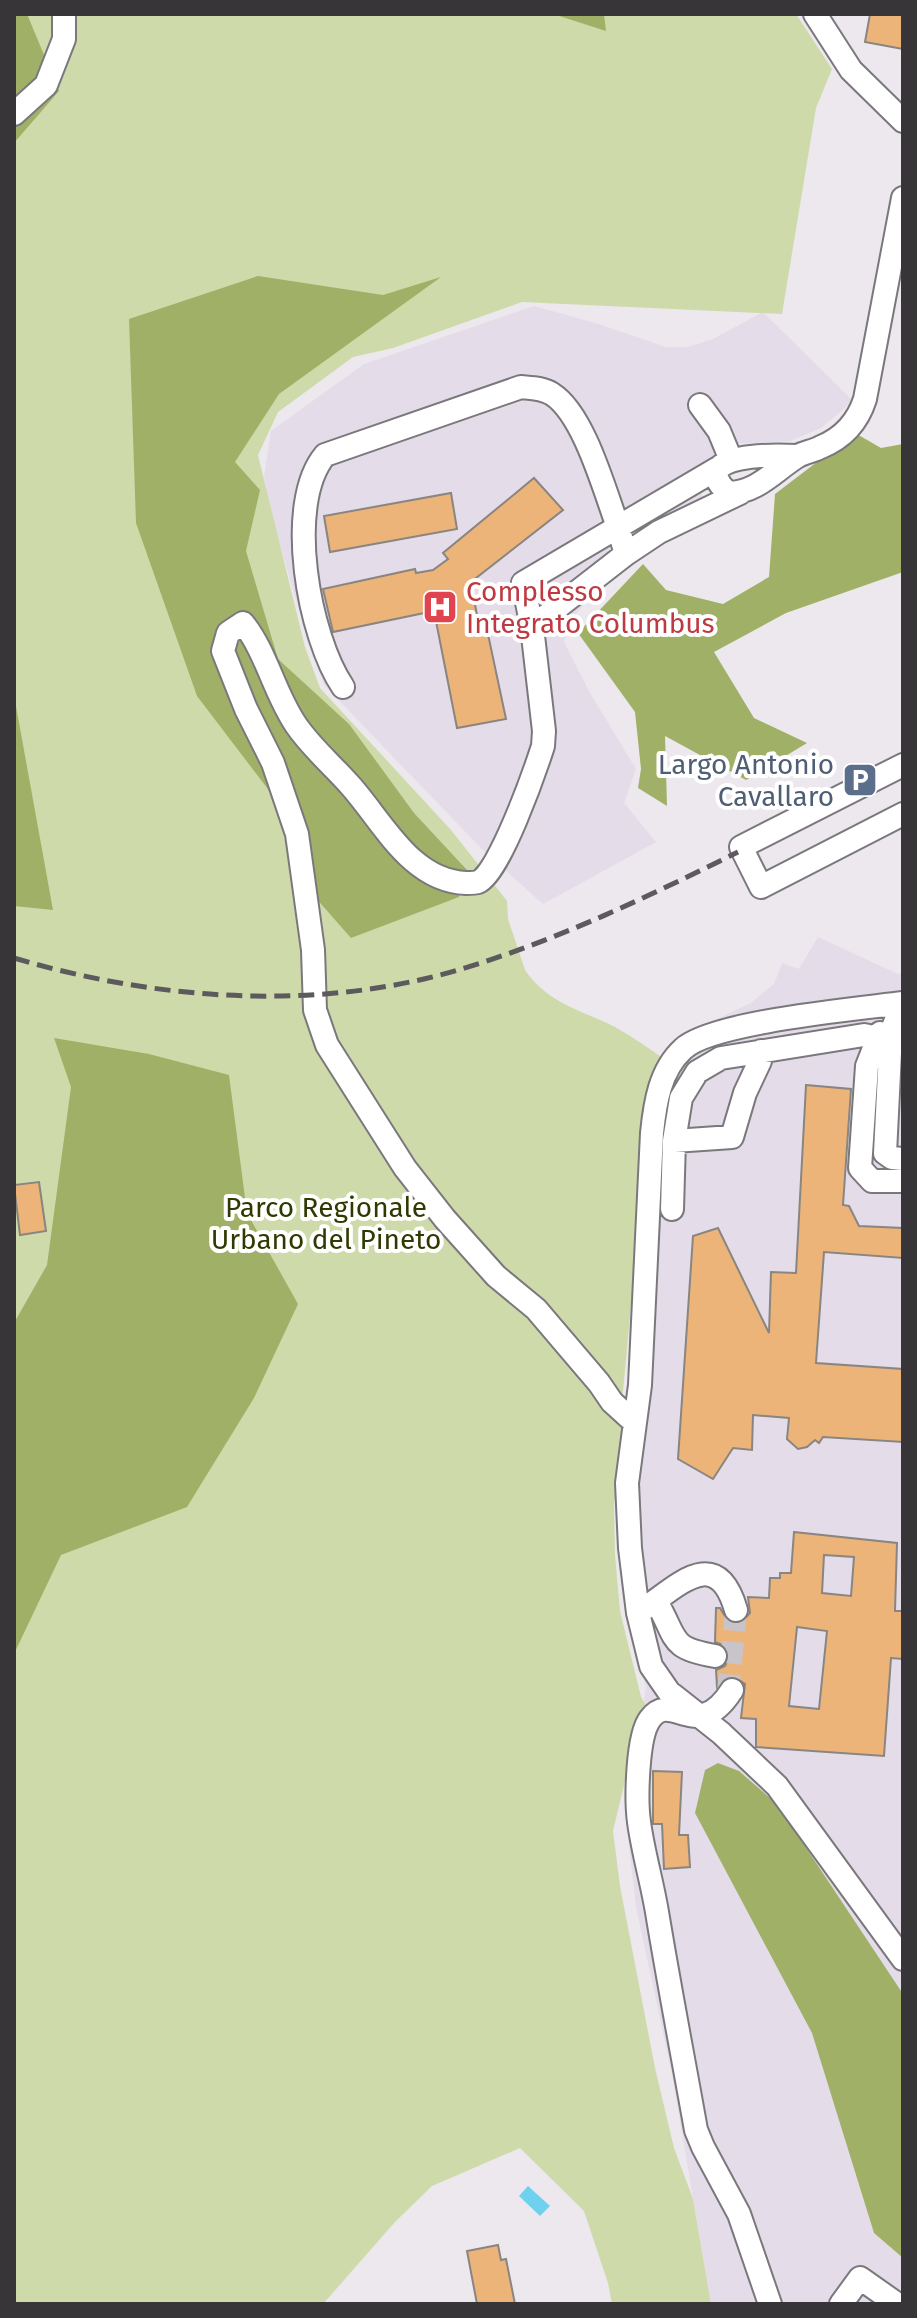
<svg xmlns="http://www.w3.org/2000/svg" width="917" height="2318" viewBox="0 0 917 2318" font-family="'Fira Sans',sans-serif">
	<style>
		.built { fill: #e4dce8 }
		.green { fill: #cedaaa }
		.forest { fill: #a0b167 }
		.water { fill: #6fd1ed }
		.building { fill: #edb47a; stroke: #898581; stroke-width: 2; fill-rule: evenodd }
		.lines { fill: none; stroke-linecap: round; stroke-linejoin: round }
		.minor-tunnel { stroke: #c8c4c9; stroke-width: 22; stroke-dasharray: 22 11; stroke-linecap: butt }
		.minor-casing { stroke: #7b787d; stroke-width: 26 }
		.minor { stroke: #fff; stroke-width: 22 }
		.rail { stroke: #5d5a5d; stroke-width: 5; stroke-dasharray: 16 8; stroke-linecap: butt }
		.labels { text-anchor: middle; stroke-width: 8; stroke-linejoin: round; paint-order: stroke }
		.health-label { font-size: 28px; fill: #be3a42; stroke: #fff; text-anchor: start }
		.service-label { font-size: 28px; fill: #4e5e75; stroke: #fff; text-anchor: end }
		.park-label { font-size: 28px; fill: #303900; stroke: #fff }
	</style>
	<rect width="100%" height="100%" fill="#ece8ed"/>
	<path class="built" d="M534,306L595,323L666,347H688L713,339L763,312L853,401L821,428L790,441L730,444L695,477L709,514L612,573L571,619L564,642L590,693L636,769L624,803L656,842L543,904L481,848L324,685L294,594L272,516L264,477L271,431L364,364Z
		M818,937L898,974L903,972V2304H711L672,2074L636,1907L627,1828L646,1687L633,1639L621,1566L620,1470L631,1369L651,1082L677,1038L751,1003L774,984L782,963L799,969Z"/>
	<path class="green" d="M14,14H796L832,69L816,108L782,314L522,302L393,348L353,357L278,412L258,455L305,647L320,688L451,830L507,901L508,919L525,970C547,1003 581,1010 615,1027C633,1037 651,1050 669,1062L646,1145L622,1402L626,1420L614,1504L615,1555L620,1611L641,1697L648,1709L625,1781L613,1831L620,1886L655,2068L674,2148L693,2199L711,2304H612L608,2283L584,2211L520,2148L432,2186L395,2222L323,2304H14Z"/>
	<path class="forest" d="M14,14H27L59,91L14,143Z
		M553,14H604L606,31Z
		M258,276L383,295L441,277L279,394L235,462L260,490L246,551L278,659L349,724L414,813L467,870L459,897L351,938L307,888L277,801L197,696L136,523L129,319Z
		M855,433L881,448L903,444V572L786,613L714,652L754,718L807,743L746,780L665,736L667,806L638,788L641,769L635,712L578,633L643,564L666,590L723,604L769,577L775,494Z
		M14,695L53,910L14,906Z
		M54,1038L149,1054L229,1075L247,1213L298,1304L254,1398L187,1507L61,1555L14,1654V1323L47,1265L71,1087Z
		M718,1763L739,1771L777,1804L903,1994V2258L874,2233L812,2033L695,1813L705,1770Z"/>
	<path class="water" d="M528,2186L550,2206L540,2216L519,2196Z"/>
	<path class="building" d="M870,14H903V49L865,42Z
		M534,478L563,510L471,582L478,621L485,620L506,719L457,728L434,611L333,632L323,589L415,569L416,573L433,570L448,559L443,553Z
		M451,493L457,529L330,552L324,516Z
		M806,1085L851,1089L843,1205L849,1206L859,1226L903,1228V1258L824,1252L816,1363L903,1369V1442L823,1437L819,1443L815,1440L807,1447L798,1449L787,1439L789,1418L753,1415L752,1450L733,1448L713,1479L678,1459L693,1236L718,1228L769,1333L771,1272L796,1273Z
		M39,1182L46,1231L20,1235L14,1185Z
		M794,1532L897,1543L895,1611H903V1659L891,1658L884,1756L756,1747V1719L741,1718L745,1684L733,1676L726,1677L717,1687L716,1670L725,1666L729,1658L725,1646L715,1642L716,1608H720L728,1621L741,1623L750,1613L748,1597L769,1598L770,1578H780V1573H791ZM824,1555L854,1557L851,1596L822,1593ZM797,1627L827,1631L819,1709L789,1706Z
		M653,1771L682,1772L679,1835H688L690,1867L664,1869L662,1824H653Z
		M498,2245L501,2260L506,2259L515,2304H477L467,2251Z"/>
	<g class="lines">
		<path class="minor-tunnel" d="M732,1690L728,1692L736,1610"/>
		<g class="minor-casing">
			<path id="minor" d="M815,14L851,70L903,121
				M14,114L46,85L64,39V14
				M700,405L719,431L731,460
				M798,456C779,455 684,452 728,493C757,493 775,470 798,456C805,452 814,451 821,447C843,438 858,421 865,399L903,198
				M626,554L659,532L740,493
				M532,627L626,554L618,527L523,583L532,627L544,731L543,746C535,771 499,874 478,882C475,883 468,883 466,883C410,881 382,820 349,784C332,765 311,747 296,725C274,693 267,653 243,623L228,633L223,651L246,709L273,763L297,834L313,950L315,1010L327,1045L405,1168L445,1219L496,1276L536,1309L599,1383L612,1402L635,1423
				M343,687C309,637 284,504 325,455L521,387C531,388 543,388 552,394C584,414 605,492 618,527L720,467
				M903,765L741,847L761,887L903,814
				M903,1003C858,1009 711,1022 683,1049C660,1070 655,1103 652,1133L640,1385L627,1483L630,1548L638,1613L651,1666L669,1692L721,1733L777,1786L903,1959
				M896,1020L891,1033L885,1153L892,1158L903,1159
				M880,1033L867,1066L860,1168L872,1181H903
				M674,1141L732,1137L745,1093L760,1061L761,1051
				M672,1209L674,1141L681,1098L697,1072L721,1058L864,1035L869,1036L877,1045
				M656,1601C678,1639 668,1648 715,1656
				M638,1613C675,1589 716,1541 736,1610
				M732,1690C696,1746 672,1689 650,1719C637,1736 636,1800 639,1822C643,1852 652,1882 657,1912C669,1985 683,2057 696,2130L703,2147L739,2214L770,2304
				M841,2304L860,2278L897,2304"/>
		</g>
		<use href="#minor" class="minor"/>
		<path class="rail" d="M14,958C155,1000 316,1012 458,970C556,941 647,897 738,852"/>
	</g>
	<defs>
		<g id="hospital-square" transform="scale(1.8)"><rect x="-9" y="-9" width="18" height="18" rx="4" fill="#e0444e" stroke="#fff"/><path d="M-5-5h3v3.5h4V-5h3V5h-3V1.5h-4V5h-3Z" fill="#fff"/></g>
		<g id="parking-square" transform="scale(1.8)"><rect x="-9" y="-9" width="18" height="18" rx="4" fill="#5c6f8a" stroke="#fff"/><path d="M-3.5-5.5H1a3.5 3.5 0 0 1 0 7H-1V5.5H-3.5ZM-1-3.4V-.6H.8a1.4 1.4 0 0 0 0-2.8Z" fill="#fff"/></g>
	</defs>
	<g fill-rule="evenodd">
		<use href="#hospital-square" x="440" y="607"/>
		<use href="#parking-square" x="860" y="780"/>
	</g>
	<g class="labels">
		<g class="health-label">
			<text x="466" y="601">Complesso<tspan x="466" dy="32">Integrato Columbus</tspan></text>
		</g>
		<g class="service-label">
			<text x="834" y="774">Largo Antonio<tspan x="834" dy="32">Cavallaro</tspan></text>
		</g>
		<g class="park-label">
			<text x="326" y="1217">Parco Regionale<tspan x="326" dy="32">Urbano del Pineto</tspan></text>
		</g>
	</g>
	<rect width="917" height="2318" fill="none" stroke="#373537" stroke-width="32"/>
</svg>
